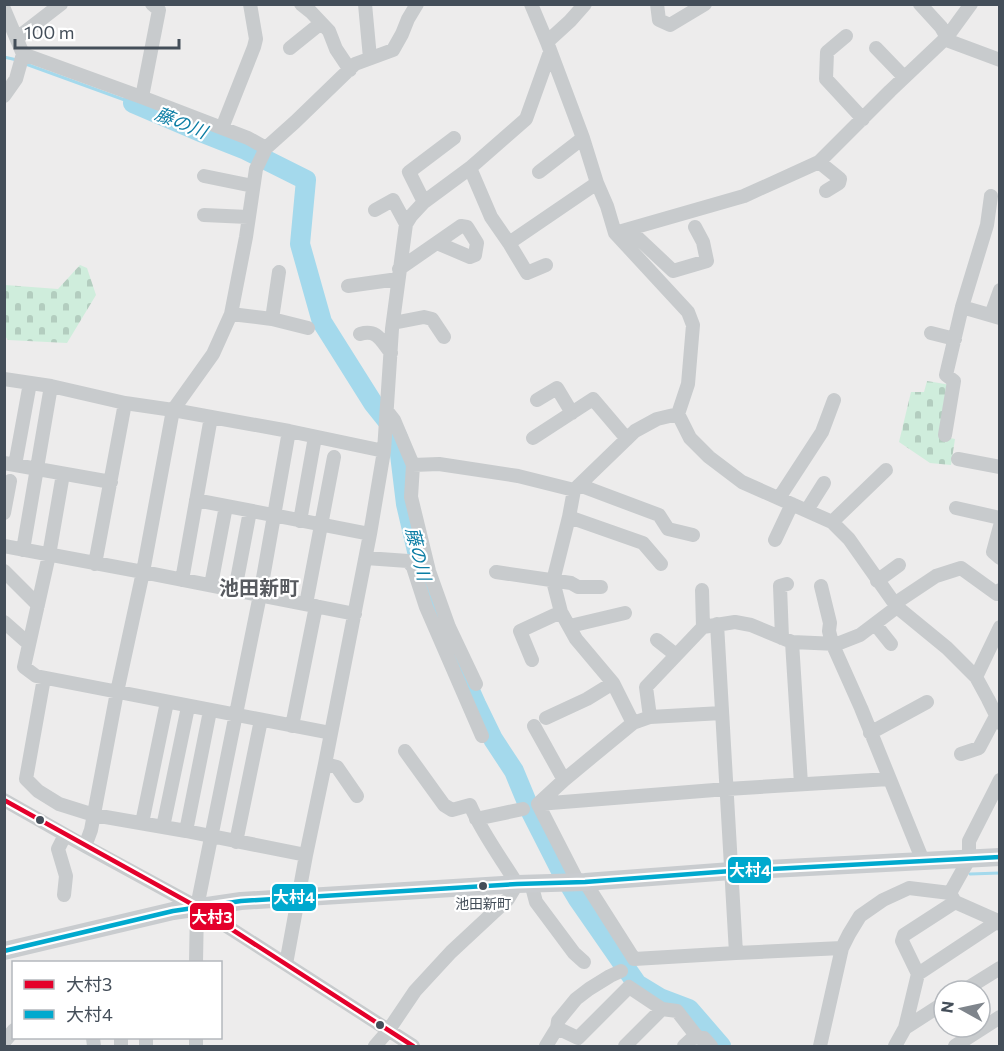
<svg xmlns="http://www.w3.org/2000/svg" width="1004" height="1051" viewBox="0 0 1004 1051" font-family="Commissioner,'Noto Sans JP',sans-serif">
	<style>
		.cemetery { fill: url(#cemetery-stones) }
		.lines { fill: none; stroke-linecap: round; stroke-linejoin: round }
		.stream { stroke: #a4d9ec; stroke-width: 3 }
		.river { stroke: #a4d9ec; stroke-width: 20 }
		.minor { stroke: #c8cbcd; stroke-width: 14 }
		.secondary { stroke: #c9cccf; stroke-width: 18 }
		.bus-1-casing { stroke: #fff; stroke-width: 9 }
		.bus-2-casing { stroke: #fff; stroke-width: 9 }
		.bus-1 { stroke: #e4002b; stroke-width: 4.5 }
		.bus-2 { stroke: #00a9ce; stroke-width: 4.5 }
		.bus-dot { fill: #444e59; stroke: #fff; stroke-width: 2 }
		.labels { text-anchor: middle; stroke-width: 4.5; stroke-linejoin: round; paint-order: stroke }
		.bus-label { font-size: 14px; fill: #444e59; stroke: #fff }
		.water-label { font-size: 18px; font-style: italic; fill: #0b7da4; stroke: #fff }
		.quarter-label { font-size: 20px; font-weight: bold; fill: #585b60; stroke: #fff }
		.line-badge { stroke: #fff; stroke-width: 2 }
		.badge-label { font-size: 16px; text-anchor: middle; font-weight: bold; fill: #fff }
	</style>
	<defs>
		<pattern id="cemetery-stones" width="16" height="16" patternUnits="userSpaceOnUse" patternTransform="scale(1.5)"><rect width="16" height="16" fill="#cfeddc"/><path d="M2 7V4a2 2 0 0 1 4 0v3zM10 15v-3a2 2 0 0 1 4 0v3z" fill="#b3cdbf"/></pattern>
	</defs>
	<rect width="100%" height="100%" fill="#edecec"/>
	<path class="cemetery" d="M80,265L87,268L96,295L67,343L8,340L5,336V285L58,289Z
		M927,381L951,385L941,436L955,439L951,465L930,463L899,442L911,392H924Z"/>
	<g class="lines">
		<path class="stream" d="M4,57L17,60
			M23,63L133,103
			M970,874L1000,873"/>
		<path class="river" d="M133,103L203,133L246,150L306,180L300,244L322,322L373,403L393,428L398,438L406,504L424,581L442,628L476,704L493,739L514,771L531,812L560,869L578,899L637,984L660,998L689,1009L721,1046"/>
		<path class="minor" d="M301,4L311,12L329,31L336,49L350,70
			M365,4L370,58
			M531,4L547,42L583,138L597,183L607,206L615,233L688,312L693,325L688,384L678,414L657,419L635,431L574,490L569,517L553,581L561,612L576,639L613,683L633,723
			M657,4L659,20L670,25L705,4
			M920,4L941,27L949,41L1000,60
			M4,9L23,54L16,79L4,96
			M846,36L827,52L826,79L863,119
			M17,38L61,4
			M547,42L570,21L585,4
			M290,48L321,23
			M876,48L904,77
			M23,54L144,98L248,138L266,148
			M142,97L159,10L152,4
			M222,128L254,47L256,39L250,4
			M819,162L840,179L839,183L826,191
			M470,168L491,217L509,243L597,183
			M539,172L583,138
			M204,176L253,186
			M424,202L409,172L454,138
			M375,210L393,200L406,224
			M204,215L248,217
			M615,233L744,196L819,162L890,91L947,37L971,4
			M622,240L638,238L673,271L707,261L703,242L695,227
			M509,243L527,273L546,265
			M399,269L461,226L467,227L477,243L475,255L470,257L437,243
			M348,286L398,279
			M962,307L1000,318
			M231,314L272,319L308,328
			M991,315L1000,290
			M272,319L279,272
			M393,323L424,317L432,319L444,337
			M931,333L955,339
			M360,334C378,329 381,341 391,353
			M4,379L51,386L125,403L173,410L289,431L384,451
			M537,400L557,388L572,413
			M387,411L394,420L413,465L439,464L518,476L574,490
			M678,414L690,438L709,457L742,482L832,522L849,539L897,607L947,648L976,677L988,699L1000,723
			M945,435L954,381L946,375L962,307L987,225L991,196
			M533,438L593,399L627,439
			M958,459L1000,467
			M4,463L111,482
			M15,465L30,383
			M413,465L411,497L429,571L449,627L476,684
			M63,474L49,555L24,667L36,676L331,733
			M579,485L659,515L668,529L693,535
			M779,498L822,432L834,400
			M196,500L370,534
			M956,508L1000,518
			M807,510L824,483
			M4,513L10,481
			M569,517L643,543L661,564
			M300,521L315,437
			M832,522L886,470
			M1000,526L993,552L1000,558
			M775,540L792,504
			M4,546L143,572L355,614
			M23,550L51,386
			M366,558L408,561L413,567L426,607L482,736
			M95,564L125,403
			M4,571L38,605
			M496,572L571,583L578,587H601
			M182,580L211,417
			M877,581L899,565
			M211,585L226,506
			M821,586L830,623L829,631L832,643L861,708L923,861
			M235,590L250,511
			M702,590L703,627
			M306,604L334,457
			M894,604L936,576L961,568L997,594L1000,590
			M4,622L29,644
			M717,624L736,953
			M875,624L891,644
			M570,626L625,613
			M782,638L780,586L787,584
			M657,640L676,655
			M792,642L801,784
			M532,660L520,631L561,612
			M976,677L1000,627
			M44,678L26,779L38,791L59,804L94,815L186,831L306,855
			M650,717L646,687L703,627L735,622L751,625L792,642L837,644L860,635L897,607
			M546,718L587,699L613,683
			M292,726L316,606
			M534,726L564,780
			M870,733L927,702
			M961,754L979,748L996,716
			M325,764L337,767L357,796
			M4,800L85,846L197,907L413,1046
			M538,804L727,789L889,779
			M538,804L564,780L633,723L650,717L722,713
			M538,804L578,882
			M476,819L523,809
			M142,823L167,702
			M163,827L188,707
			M186,831L210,711
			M236,842L261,720
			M85,846L91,830L117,692L143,572L173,410L213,354L231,314L246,237L256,169L266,148L295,122L355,64L393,50L402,34L408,19L417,4
			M585,882L634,959L736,953L842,948
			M531,883L536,902L574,953L584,962
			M950,893L969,859V841L997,786L1000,780
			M64,895L66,876L58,849L65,835
			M951,895L955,902L998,921L1000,924
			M196,962L197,907L260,595L289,431
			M286,964L306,855L325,764L370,534L384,451L392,329L406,224L411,216L424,202L470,168L526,119L550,52
			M918,974L902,941L904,935L955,902
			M963,991L1000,968
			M557,1028L578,1038L629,987L662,1009L677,1011L698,1038H704L711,1046
			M905,1028L944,1003
			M93,1038L94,1046
			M196,1038V1046
			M4,1042L14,1030
			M121,1046V1038
			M146,1046V1038
			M375,1046L388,1031L415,991L451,952L508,899L517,884C501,858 482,833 470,805L452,810L444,805L405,751
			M546,1046L557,1028L558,1021L576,999L589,989L610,976L621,971
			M625,1046L662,1009
			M684,1046L696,1035
			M820,1046L842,948L849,934L860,916L883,900L909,888L950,893
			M895,1046L905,1028L918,974L998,921
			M955,1046L1000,1017"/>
		<path class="secondary" d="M4,951L173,911L241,901L517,884L585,882L731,871L1000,857"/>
		<g class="bus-1-casing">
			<path id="bus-1" d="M4,800L197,907L413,1046"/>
		</g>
		<g class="bus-2-casing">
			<path id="bus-2" d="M4,951L173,911L241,901L517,884L585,882L731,871L1000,857"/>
		</g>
		<use href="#bus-1" class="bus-1"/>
		<use href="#bus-2" class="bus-2"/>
	</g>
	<g class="bus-dot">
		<circle cx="40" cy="820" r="5"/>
		<circle cx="483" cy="886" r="5"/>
		<circle cx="380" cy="1025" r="5"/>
	</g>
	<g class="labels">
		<g class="bus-label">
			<text x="483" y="909">池田新町</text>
		</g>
		<g class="water-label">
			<text transform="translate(181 123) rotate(22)" y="6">藤の川</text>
			<text transform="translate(418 554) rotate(76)" y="6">藤の川</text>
		</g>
		<g class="quarter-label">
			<text x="259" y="595">池田新町</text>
		</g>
	</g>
	<g class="line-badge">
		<rect x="727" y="856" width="45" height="28" rx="6" fill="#00a9ce"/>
		<rect x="271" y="883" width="46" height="29" rx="6" fill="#00a9ce"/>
		<rect x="189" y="902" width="46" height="29" rx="6" fill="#e4002b"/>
	</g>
	<g class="badge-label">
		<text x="750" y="876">大村4</text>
		<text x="294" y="903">大村4</text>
		<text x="212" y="923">大村3</text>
	</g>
	<rect width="1004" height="1051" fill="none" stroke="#444e59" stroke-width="12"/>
	<rect x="12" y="961" width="210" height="78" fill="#ffffff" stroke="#b4b8bd" stroke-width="1.5"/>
	<rect x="24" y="980" width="30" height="9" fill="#e4002b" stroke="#b4b8bd" stroke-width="1.5"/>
	<text x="66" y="991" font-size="18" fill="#444e59">大村3</text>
	<rect x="24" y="1010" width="30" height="9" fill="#00a9ce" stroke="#b4b8bd" stroke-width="1.5"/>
	<text x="66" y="1021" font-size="18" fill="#444e59">大村4</text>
	<g transform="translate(962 1009) rotate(278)"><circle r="28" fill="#ffffff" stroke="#b4b8bd" stroke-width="1.5"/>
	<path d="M0-4.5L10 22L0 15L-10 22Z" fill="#7f858c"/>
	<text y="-9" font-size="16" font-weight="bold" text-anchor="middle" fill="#444e59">N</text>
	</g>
	<path d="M15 39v9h164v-9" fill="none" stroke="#444e59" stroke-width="3"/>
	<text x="24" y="39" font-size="18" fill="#444e59" stroke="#ffffff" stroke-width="4.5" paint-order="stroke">100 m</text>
</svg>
